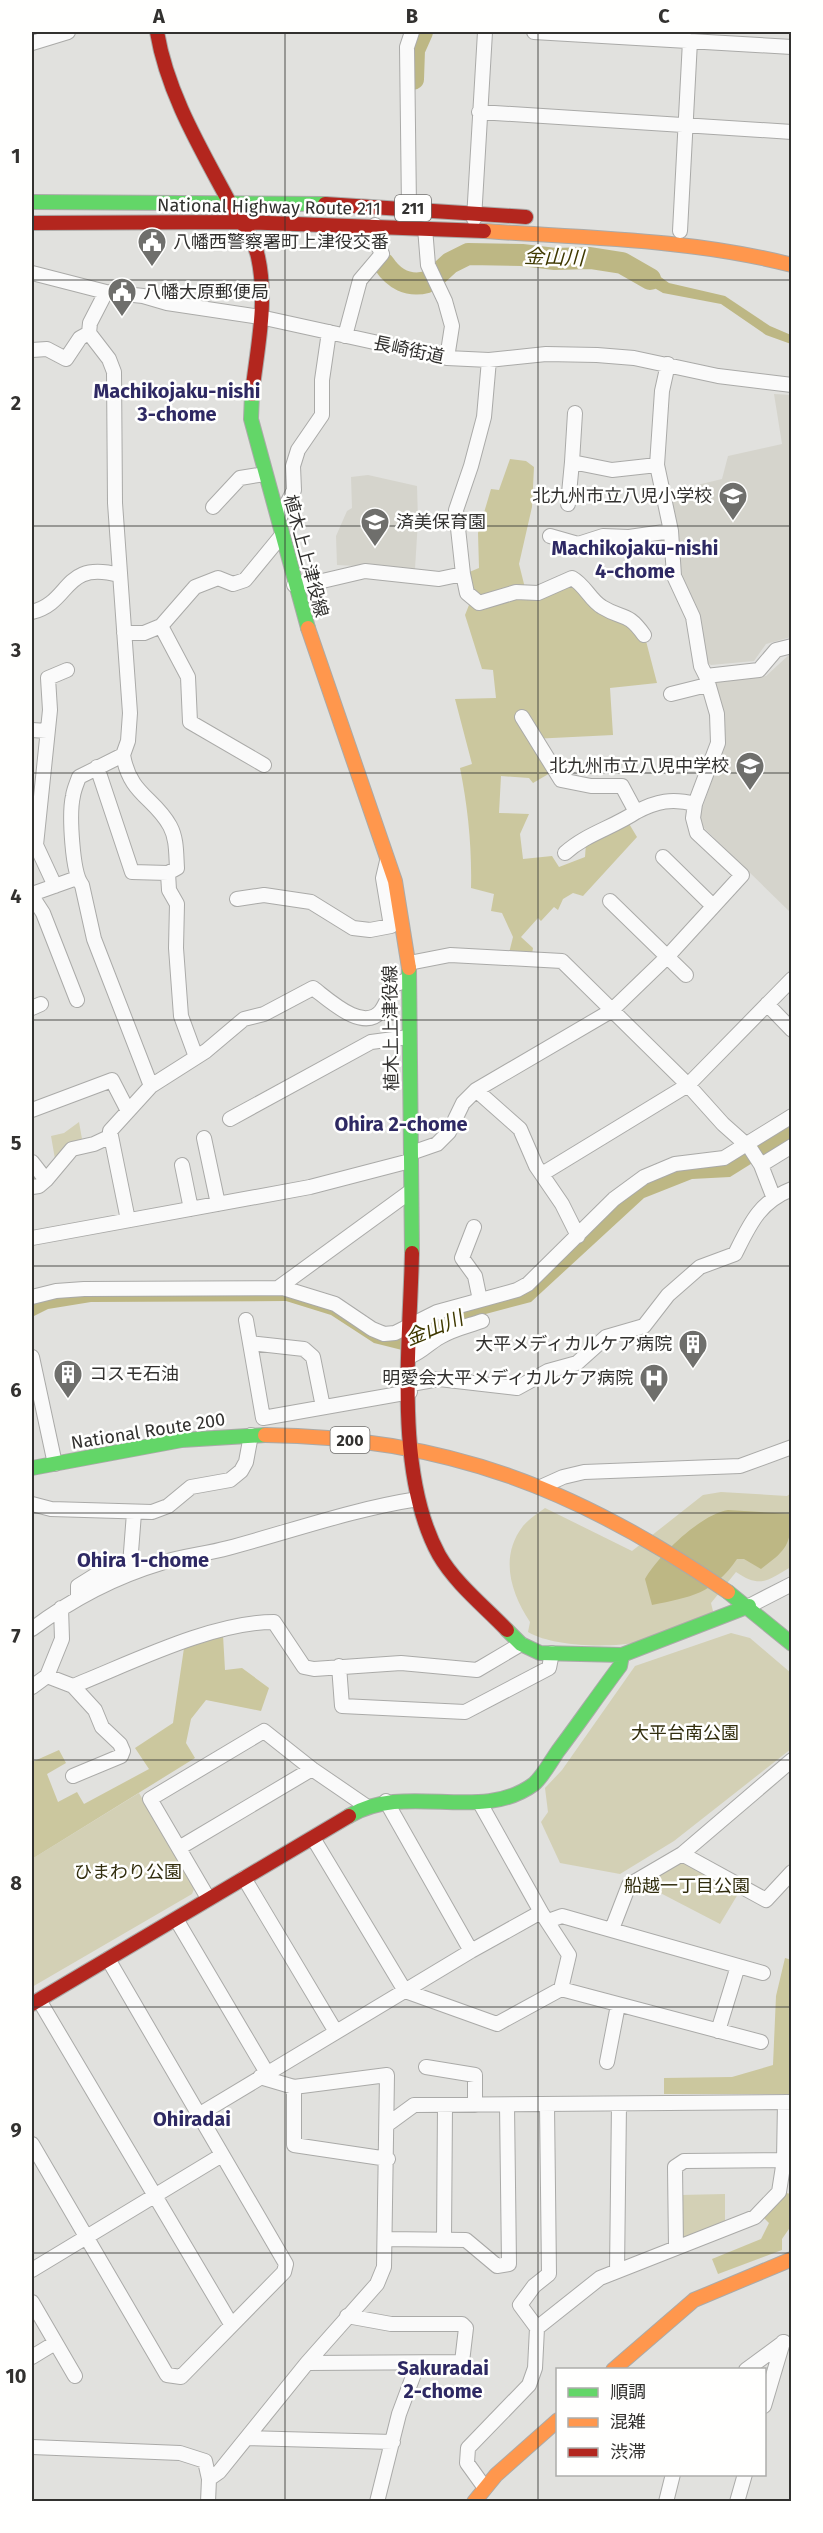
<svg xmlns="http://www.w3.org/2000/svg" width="823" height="2533" viewBox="0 0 823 2533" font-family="'Fira Sans','Noto Sans JP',sans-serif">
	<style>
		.built { fill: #d5d4cc }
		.green { fill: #d3d0b5 }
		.forest { fill: #cbc79e }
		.water { fill: #bdb784 }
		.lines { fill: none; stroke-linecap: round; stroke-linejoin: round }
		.river { stroke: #bdb784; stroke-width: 22 }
		.street-casing { stroke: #aaaaa8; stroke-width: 16 }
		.fast-casing { stroke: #aaaaa8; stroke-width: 16 }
		.slow-casing { stroke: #aaaaa8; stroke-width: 16 }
		.jam-casing { stroke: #aaaaa8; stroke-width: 16 }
		.street { stroke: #fafafa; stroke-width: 14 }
		.fast { stroke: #63d668; stroke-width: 14 }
		.slow { stroke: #ff974d; stroke-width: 14 }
		.jam { stroke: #b3261e; stroke-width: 14 }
		.grid { fill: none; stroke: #32312f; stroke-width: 1.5; stroke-opacity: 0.55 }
		.labels { text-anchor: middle; stroke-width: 5; stroke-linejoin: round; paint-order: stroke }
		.shield { fill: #fffffe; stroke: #706f6d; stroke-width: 1.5 }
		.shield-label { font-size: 16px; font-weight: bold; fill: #32312f }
		.street-label { font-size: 18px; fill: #32312f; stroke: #fffffe }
		.poi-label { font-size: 18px; fill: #32312f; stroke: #fffffe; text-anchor: start }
		.park-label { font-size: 18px; fill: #312d0d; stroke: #fffffe }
		.water-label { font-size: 20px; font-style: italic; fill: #3f3900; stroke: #fffffe }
		.neighbourhood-label { font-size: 20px; font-weight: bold; fill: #2e2963; stroke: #fffffe }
		.neatline { fill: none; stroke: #32312f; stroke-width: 2 }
		.grid-label { font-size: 20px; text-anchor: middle; font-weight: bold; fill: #32312f }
	</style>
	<rect width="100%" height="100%" fill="#e1e1de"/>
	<path class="built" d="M774,394L791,395V637L766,644L754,661L711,665L705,661L678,575L668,492L722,479L728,456L782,444Z
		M368,475L417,486L418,520L415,569L337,565L336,536L347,511L352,508L351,477Z
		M791,653V913L703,827L699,817L725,744L723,712L714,680L766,676Z"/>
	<path class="green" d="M79,1122L82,1139L70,1142L55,1159L51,1136L64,1133Z
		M721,1492L787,1496L791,1493V1567C768,1580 761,1589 736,1572L711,1603L714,1615C690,1624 664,1636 639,1642C611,1648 553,1647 528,1632L530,1622C511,1593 499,1557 523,1526C529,1519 538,1513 545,1508L632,1551L703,1495Z
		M731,1633L750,1638L791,1673V1749L674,1841L620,1874L560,1863L541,1822L548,1812L545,1788L562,1770L635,1666Z
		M139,1793L194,1889L192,1894L32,1987V1859Z
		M681,1861L738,1894L720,1924L643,1884Z
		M725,2194V2222L681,2239L680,2195Z"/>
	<path class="forest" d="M510,459L526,461L534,467L532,507L519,564L525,588L571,582L631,624L646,641L657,683L610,688L613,735L532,739L552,772L533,783L529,778L501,776L499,813L529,814L520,834L523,859L552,856L559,867L585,857L586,843L628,822L637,837L583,896L573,893L563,899L558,910L554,907L541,921L538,918L521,937L533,948L532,954L509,953L513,937L502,913L491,911L494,894L471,888C472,847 468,808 460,768L472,764L455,699L496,698L493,670L482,669L465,615L469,605L479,595L471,587L467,573L479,568L478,533L491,489L499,490Z
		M223,1635L225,1670L242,1668L269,1688L261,1711L206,1700L191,1719L186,1743L195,1758L32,1859V1762L59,1750L66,1763L47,1774L58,1802L77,1792L84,1804L149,1769L135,1748L173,1723L184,1648Z
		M785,1958L792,1960L791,2094H664V2078L732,2077L773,2065L776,1996Z
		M786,2193L791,2194V2226L782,2239V2250L718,2274L712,2259L761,2239L769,2223L764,2218Z"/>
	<path class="water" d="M640,262L669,283L725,296L770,326L791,335V344L766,335L721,304L663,293L617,266Z
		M791,1123V1139L730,1177L692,1179L644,1198L531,1302L448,1324L423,1343L402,1350L374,1343L331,1315L286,1301L91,1302L48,1309L32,1317V1302L59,1296L283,1292L318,1302L371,1333L514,1296L631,1192L668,1172L726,1164Z
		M728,1510L791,1514C791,1546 786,1550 761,1569L744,1559H737C713,1594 691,1597 652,1605L645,1579C658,1556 701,1514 728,1510Z"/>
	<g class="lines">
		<path class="river" d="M413,79L414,50L422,32
			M384,264C394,279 408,287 427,282
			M438,274L450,263L468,254L522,255L555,259L590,258L622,263L650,279"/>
		<g class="street-casing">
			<path id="street" d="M534,32L792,47
				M32,43L68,32
				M479,112L792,132
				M409,208L407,47L412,32
				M474,219L485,32
				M425,228L428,265L445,301L452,326L447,358
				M680,231L690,41
				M32,273L106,292L143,296L167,303L260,317L447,358L489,360L546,354L597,355L634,358L718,376L792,385
				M106,292L90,323L89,333L109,359L114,372L115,503L130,713L128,741L123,755L79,777C77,783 74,789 73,796C69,813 72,873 82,885L94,939L151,1086
				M345,336L360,280L382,254L374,237L375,225
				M32,350L47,349L66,359L80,338L89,333
				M575,413L572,462L612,470L657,465
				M568,504L572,462
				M213,507L240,478L265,474
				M279,519L294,490L293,466L298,450L322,415V380L329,332
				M550,536L578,544L603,536L629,537L671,531
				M463,574L467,593L479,603L516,592L538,593L572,578C585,585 590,600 602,607C623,620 627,611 644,635
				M294,585L318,582L365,571L439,579L463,574L456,510L471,466L484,417L489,360
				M32,612C72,602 62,560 119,575
				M161,626L195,587L218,578L233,584L245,580L282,535
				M124,633H144L161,626L188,677L190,722L264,765
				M706,676L759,670L776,650L792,646
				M671,694L707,685
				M522,717L561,780L591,786H622L636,812C657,801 672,798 695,804
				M32,730L47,731
				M123,755C130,795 154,797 170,826C177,839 176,854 177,868L168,873
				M97,767L132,872L168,873L169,890L177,904L176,948L181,1016L196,1057
				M565,853C586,834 612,828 636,812
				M663,857L713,906
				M55,886L36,845L50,710L48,678L67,670
				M32,894L77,878
				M32,896L43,913L77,1000
				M237,899L264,895L311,902L353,928L370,930L391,926L383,878L387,861
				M610,901L686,975
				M409,963L450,955L562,961L688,1085L723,1124L750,1148L761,1165L773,1196
				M767,1004L792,1030
				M32,1008L41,1004
				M476,1090L520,1129L536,1166L562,1204L578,1236
				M32,1110L112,1080L127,1109
				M230,1119L371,1042L409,1037
				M204,1138L218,1204
				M411,1153L437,1144L449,1132L463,1103L476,1090L611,1011L667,957L742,875L697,833L693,818L695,804L718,743L717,714L706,676L701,666L693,617L674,576L671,531L657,465L662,391L668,364
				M32,1162L46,1180
				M182,1165L191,1209
				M761,1165L792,1146
				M542,1174L688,1085L792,979
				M32,1187L39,1186L46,1180L72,1149L94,1144L111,1136
				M128,1220L110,1131L151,1086L206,1051L244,1019L264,1014L313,988C328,999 363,1033 381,1011C386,1004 390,993 394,985L409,979
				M474,1227L462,1258L475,1276L480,1300
				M32,1238L310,1187L410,1161
				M278,1288L411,1191
				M32,1297L56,1291L84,1289L283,1288L335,1304L372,1329L384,1334L395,1333L437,1312L517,1290L528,1284L614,1199L644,1177L675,1164L724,1158L792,1116
				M246,1320L263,1418L410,1392
				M250,1343L304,1349L313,1357L323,1407
				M411,1356C423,1351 429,1343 440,1337C453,1329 468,1326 482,1321
				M32,1357L55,1464
				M411,1384L439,1379L517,1388L548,1371L577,1363L606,1337L644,1326L668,1295L700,1267L735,1254C750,1224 759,1202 792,1189
				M543,1486L563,1477L584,1472L740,1466L792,1447
				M32,1504L51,1509L152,1512L168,1506L191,1487L230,1480L241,1471L246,1462L251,1435
				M78,1598V1586L102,1571L130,1565L134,1513
				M749,1606L792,1584
				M32,1629C71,1600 114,1577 161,1563C183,1556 206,1554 228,1548C292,1531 353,1509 418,1499
				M339,1666L342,1706L465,1712L549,1668L552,1653
				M47,1676L62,1639L61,1608
				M32,1687L47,1676L73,1686C131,1663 212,1622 274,1622L304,1667L314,1669L401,1663L477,1670L521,1644
				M73,1776L121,1756L123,1751L120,1744L102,1727L95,1710L73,1686
				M386,1801L471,1951
				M480,1803L541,1912L569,1955L561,1989
				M313,1838L405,1991L497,2024L561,1989L761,2042
				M179,1848L312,1769
				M682,1854L766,1900L792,1872
				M244,1878L336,2032
				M208,1898L150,1799L264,1731L312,1769L366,1806
				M176,1919L267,2073
				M548,1921L562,1916L763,1973
				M612,1929L629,1885L682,1854L792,1760
				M39,2000L231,2324
				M718,2031L738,1966
				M607,2062L618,2005
				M426,2067L475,2075V2105
				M294,2087V2145L388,2159
				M200,2114L471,1951L541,1912
				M388,2124L414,2105L792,2102
				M32,2144L167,2375L181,2377L284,2272L286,2264L108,1959
				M386,2239L466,2240L497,2266L509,2264L507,2105
				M444,2239L445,2105
				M676,2248L675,2167L684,2161L784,2160
				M32,2270L222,2155
				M617,2271L619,2104
				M32,2302L75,2376
				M537,2328L520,2305L534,2286L549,2274L547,2105
				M32,2357L55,2343
				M307,2363L462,2362L466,2328L462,2324H391L347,2316
				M746,2370L784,2342
				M764,2406L783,2342
				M247,2438L393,2442
				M32,2447L180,2453L205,2461L209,2479
				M485,2488L467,2463L468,2448L529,2385L535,2368L537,2328L600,2278L755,2217L779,2192L784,2160L785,2102
				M208,2502L209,2479L219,2472L307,2363L377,2284L384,2267L387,2075L294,2087L260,2077
				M377,2502L399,2414L418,2363
				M666,2502L673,2474
				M737,2502L745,2474"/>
		</g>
		<g class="fast-casing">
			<path id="fast" d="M32,202L325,204
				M252,394L251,419L308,628
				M409,968L412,1253
				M32,1468L182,1440L265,1435
				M728,1592L792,1644
				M507,1630L521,1644L540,1653L622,1655L749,1606
				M349,1816C408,1781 480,1824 534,1784C543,1776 551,1761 558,1751C579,1723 599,1694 620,1666L622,1655"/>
		</g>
		<g class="slow-casing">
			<path id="slow" d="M484,231C587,238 691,239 792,265
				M308,628L395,881L409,968
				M265,1435C447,1437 580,1490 728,1592
				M613,2370L694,2300L792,2259
				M474,2502L496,2475L558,2420"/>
		</g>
		<g class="jam-casing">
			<path id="jam" d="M157,32C167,91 198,144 226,196C237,217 253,234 258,257C268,302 257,349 252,394
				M325,204L526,217
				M32,223L242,222L484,231
				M412,1253C410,1344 394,1473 439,1555C455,1583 485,1607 507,1630
				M32,2004L349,1816"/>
		</g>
		<use href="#street" class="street"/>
		<use href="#fast" class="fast"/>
		<use href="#slow" class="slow"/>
		<use href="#jam" class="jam"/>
	</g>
	<path class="grid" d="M285,32V2502M538,32V2502M32,280H792M32,526H792M32,773H792M32,1020H792M32,1266H792M32,1513H792M32,1760H792M32,2007H792M32,2253H792"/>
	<defs>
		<g id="civic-pin" transform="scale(1.5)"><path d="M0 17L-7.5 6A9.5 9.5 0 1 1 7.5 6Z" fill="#6f6f6c" stroke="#fffffe"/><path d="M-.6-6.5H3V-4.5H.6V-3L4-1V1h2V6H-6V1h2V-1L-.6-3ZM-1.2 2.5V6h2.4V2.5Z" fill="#fff"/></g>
		<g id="school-pin" transform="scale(1.5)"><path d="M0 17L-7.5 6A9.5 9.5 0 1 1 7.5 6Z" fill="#6f6f6c" stroke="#fffffe"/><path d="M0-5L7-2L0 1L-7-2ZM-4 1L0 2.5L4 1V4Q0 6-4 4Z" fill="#fff"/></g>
		<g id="building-pin" transform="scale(1.5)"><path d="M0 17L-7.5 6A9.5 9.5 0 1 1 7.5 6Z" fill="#6f6f6c" stroke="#fffffe"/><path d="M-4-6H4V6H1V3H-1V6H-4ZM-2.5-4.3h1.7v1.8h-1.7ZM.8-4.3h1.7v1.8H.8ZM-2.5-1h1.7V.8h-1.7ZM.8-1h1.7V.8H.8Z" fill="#fff"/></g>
		<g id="hospital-pin" transform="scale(1.5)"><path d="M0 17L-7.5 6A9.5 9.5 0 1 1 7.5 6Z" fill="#6f6f6c" stroke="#fffffe"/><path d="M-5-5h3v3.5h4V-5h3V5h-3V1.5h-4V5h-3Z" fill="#fff"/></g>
	</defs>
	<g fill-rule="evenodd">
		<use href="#civic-pin" x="152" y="242"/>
		<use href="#civic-pin" x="122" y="292"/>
		<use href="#school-pin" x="733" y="496"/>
		<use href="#school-pin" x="375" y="522"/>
		<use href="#school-pin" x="750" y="766"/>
		<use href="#building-pin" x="693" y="1344"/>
		<use href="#building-pin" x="68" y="1374"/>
		<use href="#hospital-pin" x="654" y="1378"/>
	</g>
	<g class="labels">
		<g class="shield">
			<rect x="395" y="195" width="36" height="26" rx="4.5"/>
			<rect x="330.5" y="1427" width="39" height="26" rx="4.5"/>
		</g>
		<g class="shield-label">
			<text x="413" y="214">211</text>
			<text x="350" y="1446">200</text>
		</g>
		<g class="street-label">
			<text transform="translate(269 207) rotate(1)" y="6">National Highway Route 211</text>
			<text transform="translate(409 350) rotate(12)" y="6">長崎街道</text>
			<text transform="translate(306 556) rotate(75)" y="6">植木上上津役線</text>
			<text transform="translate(391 1028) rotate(-91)" y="6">植木上上津役線</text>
			<text transform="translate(148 1431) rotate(-9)" y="6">National Route 200</text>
		</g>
		<g class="poi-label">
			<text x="173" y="248">八幡西警察署町上津役交番</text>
			<text x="143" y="298">八幡大原郵便局</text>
			<text x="712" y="502" text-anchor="end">北九州市立八児小学校</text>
			<text x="396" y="528">済美保育園</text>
			<text x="729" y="772" text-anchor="end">北九州市立八児中学校</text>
			<text x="672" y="1350" text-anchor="end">大平メディカルケア病院</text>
			<text x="89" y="1380">コスモ石油</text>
			<text x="633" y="1384" text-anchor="end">明愛会大平メディカルケア病院</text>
		</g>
		<g class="park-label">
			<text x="685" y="1739">大平台南公園</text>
			<text x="128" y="1878">ひまわり公園</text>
			<text x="687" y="1892">船越一丁目公園</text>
		</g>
		<g class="water-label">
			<text transform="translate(554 257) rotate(2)" y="7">金山川</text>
			<text transform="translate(434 1328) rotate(-22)" y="7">金山川</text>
		</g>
		<g class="neighbourhood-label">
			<text x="177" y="398">Machikojaku-nishi<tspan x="177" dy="23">3-chome</tspan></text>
			<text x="635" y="555">Machikojaku-nishi<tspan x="635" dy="23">4-chome</tspan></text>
			<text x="401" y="1131">Ohira 2-chome</text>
			<text x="143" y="1567">Ohira 1-chome</text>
			<text x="192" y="2126">Ohiradai</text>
			<text x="443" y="2375">Sakuradai<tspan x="443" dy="23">2-chome</tspan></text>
		</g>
	</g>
	<rect width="823" height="2533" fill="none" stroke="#fffffe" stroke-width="66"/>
	<rect x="556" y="2368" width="210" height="108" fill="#fffffe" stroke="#adadab" stroke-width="1.5"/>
	<rect x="568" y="2388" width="30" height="9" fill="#63d668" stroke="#adadab" stroke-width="1.5"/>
	<text x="610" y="2398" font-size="18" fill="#32312f">順調</text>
	<rect x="568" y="2418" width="30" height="9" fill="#ff974d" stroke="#adadab" stroke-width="1.5"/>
	<text x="610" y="2428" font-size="18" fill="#32312f">混雑</text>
	<rect x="568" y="2448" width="30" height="9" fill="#b3261e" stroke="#adadab" stroke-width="1.5"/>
	<text x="610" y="2458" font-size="18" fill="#32312f">渋滞</text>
	<rect x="33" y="33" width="757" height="2467" class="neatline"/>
	<g class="grid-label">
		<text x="159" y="23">A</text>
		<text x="412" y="23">B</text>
		<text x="664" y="23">C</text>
		<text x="16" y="163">1</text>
		<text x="16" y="410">2</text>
		<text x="16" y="657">3</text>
		<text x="16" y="903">4</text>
		<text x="16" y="1150">5</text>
		<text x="16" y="1397">6</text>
		<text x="16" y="1643">7</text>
		<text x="16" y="1890">8</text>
		<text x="16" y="2137">9</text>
		<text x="16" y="2383">10</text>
	</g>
</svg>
